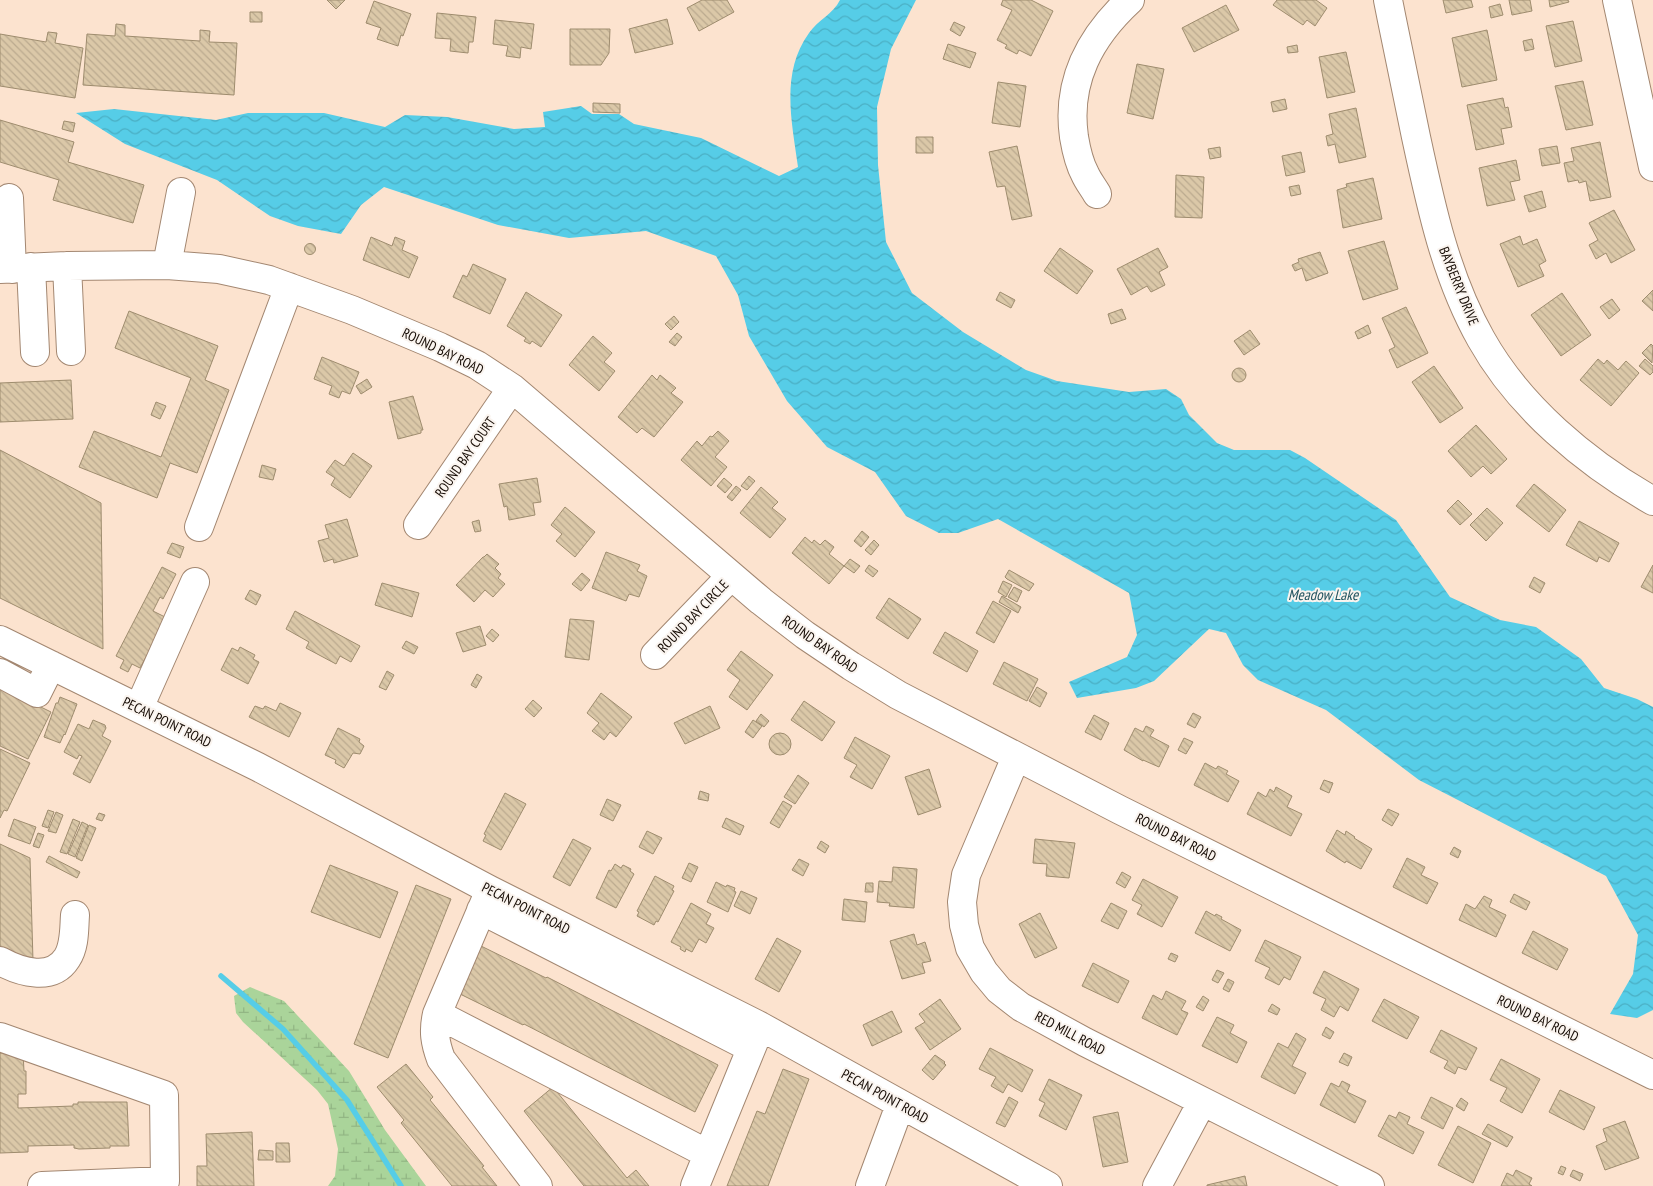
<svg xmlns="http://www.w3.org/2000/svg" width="1653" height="1186" viewBox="0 0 1653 1186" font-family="'PT Sans Narrow',sans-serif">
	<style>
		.wetland { fill: url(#wetland-marsh) }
		.water { fill: url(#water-waves) }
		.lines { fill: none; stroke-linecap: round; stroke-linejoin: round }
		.stream { stroke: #56cde7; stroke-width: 5.5 }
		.building { fill: url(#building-back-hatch); stroke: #9e8c6e }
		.minor-casing { stroke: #a38771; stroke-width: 30 }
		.minor { stroke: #fff; stroke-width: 28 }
		.labels { text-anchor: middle; stroke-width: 4; stroke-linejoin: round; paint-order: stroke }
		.street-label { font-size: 14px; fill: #150b04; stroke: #faf4ef }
		.water-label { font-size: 15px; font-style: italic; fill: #225460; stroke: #faf4ef }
	</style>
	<defs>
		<pattern id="wetland-marsh" width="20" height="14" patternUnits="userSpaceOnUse" patternTransform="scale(1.25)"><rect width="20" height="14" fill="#aad49a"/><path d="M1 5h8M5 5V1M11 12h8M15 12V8" fill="none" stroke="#91b583"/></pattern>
		<pattern id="water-waves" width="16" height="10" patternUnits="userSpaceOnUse" patternTransform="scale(1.25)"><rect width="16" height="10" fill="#56cde7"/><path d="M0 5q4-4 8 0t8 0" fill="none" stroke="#4aafc4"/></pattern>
		<pattern id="building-back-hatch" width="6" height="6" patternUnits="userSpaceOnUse" patternTransform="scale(1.25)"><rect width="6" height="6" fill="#dbc8a8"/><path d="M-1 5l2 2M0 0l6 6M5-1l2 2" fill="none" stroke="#bbaa8f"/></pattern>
	</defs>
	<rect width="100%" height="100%" fill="#fce3cf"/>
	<path class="wetland" d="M250,987L284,1001L349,1071L385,1130L426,1186H328L335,1176L338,1149L328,1104L317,1090L243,1022L236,1013L234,996Z"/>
	<path class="water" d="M840,0H916L891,49L877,107L878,165L886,242L912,293L963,332L1026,370L1057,381L1129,392L1166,389L1181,399L1189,415L1217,443L1234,450H1290L1305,458L1396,520L1450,597L1500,620L1536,627L1581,659L1604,688L1637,699L1653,707V1010L1637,1018L1610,1014L1633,974L1638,935L1606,876L1419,780L1326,710L1258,680L1243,665L1226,633L1209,629L1154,681L1136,688L1077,698L1069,682L1127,657L1137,635L1129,593L998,519L958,533H939L906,516L875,472L827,447L787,401L749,336L738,295L716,256L646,231L569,238L498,225L384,187L361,205L341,234L298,226L270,216L217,180L125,144L76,113L114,109L216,120L248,113H324L385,127L405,115L447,117L514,129L545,127L543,112L581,106L592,114H619L634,124L701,138L779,176L798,167C792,122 780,73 809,33C818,20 833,14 840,0Z"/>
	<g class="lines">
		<path class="stream" d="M221,976L283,1029L347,1100L401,1186"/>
	</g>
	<path class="building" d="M327,0H345L336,9Z
		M702,0H727L734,12L699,31L687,8Z
		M1003,0H1031L1053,11L1031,56L1019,50L1017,54L1005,48L1007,45L997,40L1012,10L1001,5Z
		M1277,0H1316L1327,8L1315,26L1307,20L1303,25L1273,5Z
		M1443,0H1471L1473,7L1446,13Z
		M1509,0H1530L1532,11L1512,15Z
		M1549,0H1568L1569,2L1550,7Z
		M374,1L411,14L403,36L401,35L398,46L377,39L381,28L366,23Z
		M1500,4L1503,15L1491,18L1489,7Z
		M1226,5L1239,30L1194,52L1182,28Z
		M250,12H262V22H250Z
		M437,13L476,17L473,42H469L468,53L450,51L451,39L435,38Z
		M667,19L673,44L635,53L629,29Z
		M495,20L534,24L531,49L521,47L520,58L506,56L508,46L493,44Z
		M1573,21L1582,61L1555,67L1546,26Z
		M954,22L965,27L960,36L950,30Z
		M116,24L125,25V36L200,41V30L210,31L209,42L237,43L234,95L83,85L87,34L115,36Z
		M570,29H610L609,53L601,65H570Z
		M1487,30L1497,80L1462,87L1452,38Z
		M48,32L57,33L55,43L83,48L75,98L0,86V34L46,42Z
		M1532,39L1534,49L1525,51L1523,41Z
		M948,44L976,53L970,68L943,59Z
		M1297,45L1298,52L1288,53L1287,47Z
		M1346,52L1355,92L1327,98L1319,57Z
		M1137,64L1164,69L1153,119L1127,113Z
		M1583,81L1593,125L1566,130L1555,86Z
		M998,82L1026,86L1020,127L992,123Z
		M1503,98L1505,108L1508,107L1512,127L1501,129L1504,144L1476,150L1467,105Z
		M1285,99L1287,109L1273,112L1271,102Z
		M593,103L620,104V113L593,112Z
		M1356,108L1366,157L1339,163L1335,144L1328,146L1326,136L1333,134L1329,114Z
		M0,120L74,142L68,162L144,185L133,223L53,200L59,180L0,162Z
		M64,121L75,123L73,132L62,129Z
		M916,137H933V153H916Z
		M1600,142L1611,197L1590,201L1586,181L1579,183L1578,180L1568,182L1564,163L1574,161L1571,148Z
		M1017,146L1032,216L1012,220L1005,186L997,187L989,152Z
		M1557,146L1560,163L1542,166L1539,149Z
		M1220,147L1221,157L1210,159L1208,149Z
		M1301,152L1305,172L1286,176L1282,156Z
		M1516,160L1520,180L1510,182L1515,200L1487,206L1479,168Z
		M1176,175L1204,177L1202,218L1175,217Z
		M1373,178L1382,219L1343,228L1337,190L1347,187L1346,184Z
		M1299,185L1301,194L1291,196L1289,187Z
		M1542,191L1546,207L1529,212L1524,196Z
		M1614,210L1635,250L1611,263L1606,253L1596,259L1589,245L1598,240L1589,223Z
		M1520,236L1523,245L1537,239L1546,261L1539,265L1544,276L1518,287L1500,244Z
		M371,237L392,246L395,237L405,241L402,250L418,257L409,278L363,260Z
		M1384,241L1398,289L1363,300L1348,251Z
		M304.5 249a5.5 5.5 0 1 1 11 0a5.5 5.5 0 1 1-11 0Z
		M1060,248L1093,271L1077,294L1044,271Z
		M1158,248L1168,267L1159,272L1165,285L1151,292L1147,286L1131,295L1117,269Z
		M1320,252L1328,273L1306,281L1302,268L1295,271L1292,265L1299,262L1298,259Z
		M473,264L506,279L490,314L453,297L463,275L467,277Z
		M1653,290V311L1642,301Z
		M526,292L562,315L541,347L532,341L530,344L524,341L526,338L507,326Z
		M1000,292L1015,300L1011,308L996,300Z
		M1562,293L1591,335L1561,356L1531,315Z
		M1612,299L1620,310L1609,319L1600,307Z
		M1406,307L1428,353L1397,368L1389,350L1395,347L1382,318Z
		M1122,309L1126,319L1111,324L1108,314Z
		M129,311L218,346L205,380L229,390L197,473L170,463L157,498L79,467L94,431L161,457L191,378L115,348Z
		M674,316L679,322L671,330L665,324Z
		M1368,325L1371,333L1358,339L1355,332Z
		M1250,330L1260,344L1244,355L1234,341Z
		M677,333L682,337L675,346L669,342Z
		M593,336L612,353L604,362L615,371L599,391L569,365Z
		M1651,344L1653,346L1652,363L1642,353Z
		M322,357L359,372L350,394L342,391L339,398L329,394L332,386L314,379Z
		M1598,359L1604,364L1607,360L1618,370L1626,361L1639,373L1611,406L1580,380Z
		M1645,359L1653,366V372L1650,375L1639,366Z
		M1434,366L1463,408L1440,423L1412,382Z
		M1232 375a7 7 0 1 1 14 0a7 7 0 1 1-14 0Z
		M652,375L657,380L660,375L676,388L671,393L683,402L654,437L642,428L637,433L618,417Z
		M367,379L372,387L361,394L356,386Z
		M71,380L73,419L0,422V383Z
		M413,396L423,430H421V433L398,439L389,402Z
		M156,402L166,406L160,419L151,415Z
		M1476,425L1507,459L1491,474L1483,466L1471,477L1448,451Z
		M718,431L729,441L715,457L727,467L711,486L681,460L697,441L702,446L710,436L712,437Z
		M0,450L101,503L103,649L0,598Z
		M353,453L372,466L350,498L331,485L335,478L326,472L335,460L344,466Z
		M262,465L276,469L273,480L259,477Z
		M749,476L755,481L747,490L741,486Z
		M537,478L541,502L533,503L535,515L509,520L507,506L504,507L499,484Z
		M724,478L732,485L725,493L717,486Z
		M1534,484L1566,510L1549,532L1516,506Z
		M736,486L741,490L732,501L727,497Z
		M761,487L778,502L772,508L786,519L770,538L740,513Z
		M1458,500L1472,514L1460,525L1447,511Z
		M565,507L595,532L575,557L556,541L562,534L551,525Z
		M1487,508L1503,523L1486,541L1470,525Z
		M347,519L358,556L334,563L333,559L324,562L318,541L329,538L325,525Z
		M479,520L481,531L475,532L472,522Z
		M1579,521L1619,543L1609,562L1599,557L1597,562L1566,545Z
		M862,531L869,537L861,547L854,541Z
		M805,537L812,543L814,540L820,545L825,540L834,547L829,554L844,566L829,584L792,553Z
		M874,540L879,545L871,555L865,550Z
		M172,543L184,547L180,558L167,553Z
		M606,552L640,565L637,571L647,576L639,597L629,594L626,601L592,588Z
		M487,554L499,564L495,568L501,574L498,578L505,584L493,597L485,590L474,602L456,585L483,557H484Z
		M850,559L860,566L854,573L844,566Z
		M869,565L878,571L873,577L865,571Z
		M1653,565V593L1641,587Z
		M162,567L176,574L163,599L160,597L153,611L167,618L140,668L132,664L128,672L120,668L124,660L116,656Z
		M1009,570L1034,584L1029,591L1007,579L1005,577Z
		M582,573L590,580L581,591L572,584Z
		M1534,577L1545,583L1540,593L1529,587Z
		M1003,581L1012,585L1006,597L998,592Z
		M382,583L419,593L412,617L375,605Z
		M1014,587L1022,591L1017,602L1008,597Z
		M250,590L261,595L256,605L245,599Z
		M1002,596L1021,607L1018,613L999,602Z
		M889,598L921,619L908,639L876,618Z
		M993,601L1011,611L994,643L976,633Z
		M295,611L360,646L351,662L340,656L336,664L306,648L309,642L286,629Z
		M570,619L594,621L589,660L565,657Z
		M480,626L486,645L463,652L456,633Z
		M492,629L499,635L493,642L486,636Z
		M945,632L978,651L967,672L933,653Z
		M406,641L418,647L414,654L402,648Z
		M240,647L255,655L253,659L259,662L248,684L221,670L232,648L238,651Z
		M741,651L773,675L747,710L729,697L740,680L727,670Z
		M1004,662L1038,679L1027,701L993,684Z
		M387,671L394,675L386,690L379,687Z
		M477,674L482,677L476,688L471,685Z
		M0,687L51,712L28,759L0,746Z
		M1037,687L1047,693L1040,707L1029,701Z
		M601,693L632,717L616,737L610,732L604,740L592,731L599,723L587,713Z
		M60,697L77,704L65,735L64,734L60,743L44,737L56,703H58Z
		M533,700L542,708L534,717L525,709Z
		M804,701L835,722L822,741L791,720Z
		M280,703L301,713L289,737L249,717L255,706L263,709L265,706L276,711Z
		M710,706L720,728L685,744L674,723Z
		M1193,713L1201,717L1195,728L1187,724Z
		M761,714L769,721L764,727L756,721Z
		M1094,715L1109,723L1101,740L1085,732Z
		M93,720L105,725L106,728L102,736L111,741L90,783L73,774L82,756L79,755L77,759L64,752L78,724L89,729Z
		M753,720L762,726L753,738L745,732Z
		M1146,726L1154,730L1150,736L1169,746L1159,767L1143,760V761L1124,750L1135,728L1143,732Z
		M338,728L360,739L359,742L364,746L360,754L353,753L344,768L335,763L336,760L325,755Z
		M769 744a11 11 0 1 1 22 0a11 11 0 1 1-22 0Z
		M855,737L890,756L872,789L850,777L857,765L844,758Z
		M1184,738L1193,742L1186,754L1178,750Z
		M0,749L30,763L7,811L4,810L0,818Z
		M1205,763L1216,769L1218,766L1228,771L1226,774L1239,781L1228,802L1194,785Z
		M929,769L941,807L918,815L905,777Z
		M798,775L809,783L795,804L784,797Z
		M1324,780L1333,783L1329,793L1320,789Z
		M1276,787L1292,796L1287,807L1302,814L1291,836L1247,814L1258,792L1266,797L1270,789L1274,792Z
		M700,791L709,794L708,801L698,799Z
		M505,793L526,804L501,850L483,841L486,835L484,834Z
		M607,799L621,805L613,821L600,815Z
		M783,801L792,806L779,828L770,823Z
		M1388,809L1399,814L1392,826L1382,820Z
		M48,810L54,812L48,828L42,826Z
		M56,812L63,815L56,833L48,831Z
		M99,813L105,815L102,821L96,819Z
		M726,818L744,826L740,835L722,827Z
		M14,819L36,827L30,844L8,836Z
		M73,819L80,822L67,854L60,852Z
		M82,822L88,825L75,857L68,854Z
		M89,825L96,828L82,861L76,858Z
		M1337,830L1345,835L1346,831L1355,837L1354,838L1372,849L1361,869L1346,861L1345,863L1326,851Z
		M647,831L662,838L653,854L639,847Z
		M38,833L44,835L39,848L33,846Z
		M573,839L591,848L570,886L553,877Z
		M1035,839L1075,843L1069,878L1046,876L1047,864L1033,863Z
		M821,841L829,846L825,853L817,848Z
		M0,844L30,858L33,961L0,949Z
		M1454,847L1461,851L1458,858L1450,854Z
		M49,856L80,872L77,878L46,862Z
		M1407,858L1425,867L1421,875L1438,883L1427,904L1393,887Z
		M799,859L809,864L803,876L792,870Z
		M689,863L698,867L691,882L682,878Z
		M615,864L621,868L623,865L631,869L630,871L634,874L616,908L596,898L609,870L611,871Z
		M330,865L398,892L380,938L311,912Z
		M893,867L917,869L914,908L889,906L890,903L877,902L879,881L892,882Z
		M1122,872L1131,877L1125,888L1116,883Z
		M655,876L674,886L672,890L674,891L658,922L656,921L654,925L637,916L639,912L637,911Z
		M1143,879L1178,897L1162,927L1137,914L1142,905L1132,900Z
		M716,882L726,887L727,885L735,888L734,891L736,892L728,912L707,902Z
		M866,883H873V892H865Z
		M416,885L451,899L388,1058L354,1044Z
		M741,891L757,898L750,914L734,906Z
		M1514,894L1530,902L1526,910L1510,902Z
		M1484,896L1492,900L1489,907L1506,915L1496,937L1459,920L1466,904L1475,909Z
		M844,899L867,902L865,922L842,920Z
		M691,903L711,914L706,924L714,928L706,943L699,939L692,952L686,949L685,952L680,949L681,947L671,942Z
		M1111,903L1127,911L1118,929L1101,921Z
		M1206,911L1215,916L1216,914L1222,917L1221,919L1241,930L1230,951L1195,933Z
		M1040,913L1057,948L1035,958L1019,924Z
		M1533,931L1568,949L1557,970L1522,953Z
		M914,934L917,945L925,942L931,961L922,963L925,973L902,979L890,941Z
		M777,938L801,951L779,992L755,979Z
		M1265,940L1301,957L1290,980L1284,977L1279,985L1265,978L1270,968L1255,961Z
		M481,946L546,978L547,977L718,1065L695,1112L524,1024L523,1025L458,993Z
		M1171,953L1178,956L1175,962L1168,959Z
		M1093,963L1129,981L1118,1003L1082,986Z
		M1217,970L1224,973L1218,983L1212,980Z
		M1324,971L1359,989L1348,1011L1340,1006L1334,1017L1321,1010L1326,999L1313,993Z
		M1228,979L1234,982L1229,992L1223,989Z
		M1166,991L1186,1001L1181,1010L1188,1013L1177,1035L1142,1018L1153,995L1162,1000Z
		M1203,996L1209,1000L1203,1011L1196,1007Z
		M940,999L961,1029L930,1050L915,1028L925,1022L919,1014Z
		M1384,999L1419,1017L1407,1039L1372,1021Z
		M1272,1004L1280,1009L1277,1015L1268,1011Z
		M892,1011L902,1032L872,1046L863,1025Z
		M1217,1017L1234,1025L1230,1033L1247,1042L1237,1063L1202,1046Z
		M1326,1027L1334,1032L1330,1039L1322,1035Z
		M1441,1030L1477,1048L1466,1070L1458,1067L1455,1074L1444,1068L1448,1061L1430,1052Z
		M1296,1033L1306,1039L1292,1066L1306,1073L1295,1094L1261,1077L1278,1043L1288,1048Z
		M990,1048L1033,1070L1022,1092L1008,1084L1003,1093L991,1086L996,1077L979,1069Z
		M0,1053H23L24,1071H26V1094H18V1108L73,1106V1104H78V1102H127L129,1146H110V1148L79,1149L74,1148V1145L28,1146V1152L0,1153Z
		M1344,1053L1352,1057L1348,1066L1339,1062Z
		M935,1055L945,1062L944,1063L946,1065L933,1080L922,1070Z
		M1501,1059L1540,1079L1522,1113L1500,1101L1507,1088L1490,1080Z
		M406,1064L433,1097L430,1100L484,1166L482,1167L497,1186H452L401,1123L404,1120L377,1087Z
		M783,1069L809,1079L768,1186H727L757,1111L765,1114Z
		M1049,1079L1082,1095L1066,1130L1039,1116L1045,1103L1039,1100Z
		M1342,1081L1350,1085L1347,1092L1366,1101L1355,1123L1320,1105L1331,1083L1339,1087Z
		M553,1087L627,1178L636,1170L649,1186H584L524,1111Z
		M1560,1090L1595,1107L1584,1130L1549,1112Z
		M1009,1097L1018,1102L1005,1127L996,1123Z
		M1431,1097L1453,1108L1443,1129L1421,1118Z
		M1461,1098L1468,1103L1464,1111L1456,1106Z
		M1118,1112L1128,1162L1103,1167L1093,1117Z
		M1399,1112L1410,1117L1407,1124L1424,1132L1413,1154L1378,1136L1389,1115L1396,1118Z
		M1625,1121L1639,1158L1605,1170L1596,1146L1607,1141L1603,1129Z
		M1488,1124L1513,1137L1507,1147L1482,1134Z
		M1458,1126L1491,1143L1473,1183L1438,1165Z
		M252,1132L254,1186H197V1166H207L206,1134Z
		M276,1143H289L290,1162H276Z
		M259,1150L273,1151V1160H258Z
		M1561,1166L1566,1168L1563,1175L1558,1173Z
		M1516,1170L1532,1178L1529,1184L1532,1186H1501L1507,1173L1513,1176Z
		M1573,1170L1583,1174L1580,1181L1570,1176Z
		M1245,1176L1247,1186H1207V1185Z"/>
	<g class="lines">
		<g class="minor-casing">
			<path id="minor" d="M1388,0C1397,46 1407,92 1416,137C1431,207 1446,277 1481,339C1519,407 1586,463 1653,501
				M1617,0L1653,167
				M1097,194C1093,187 1088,181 1085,174C1079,163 1076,149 1074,137C1066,81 1090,37 1130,0
				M9,198L12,269
				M167,265L181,192
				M67,266L71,351
				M31,267L35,352
				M0,269L67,266L167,265L219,269L269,280L352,310L440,347L477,365L512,388L761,601L805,635L851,666L898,695L1120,810L1653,1075
				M418,525L512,388
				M199,527L289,287
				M0,640L258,767L490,890L760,1026L1048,1186
				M655,655L731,576
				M0,673L37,693L51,665
				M139,708L195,582
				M1016,757L966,875L962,902L964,925L970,948L984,972L999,990L1021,1007L1085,1042L1370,1186
				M490,890L437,1014C433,1031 435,1043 441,1059L538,1186
				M481,910L751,1048
				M0,961C20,972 52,982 67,958C75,946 74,929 75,915
				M437,1014L708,1154
				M0,1037L164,1095L165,1181L42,1186
				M695,1186L758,1032
				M870,1186L900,1105
				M1157,1186L1202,1102"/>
		</g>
		<use href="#minor" class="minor"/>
	</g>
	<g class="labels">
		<g class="street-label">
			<text transform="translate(1459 286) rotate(68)" y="5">BAYBERRY DRIVE</text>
			<text transform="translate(443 351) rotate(26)" y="5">ROUND BAY ROAD</text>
			<text transform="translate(465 457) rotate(-55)" y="5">ROUND BAY COURT</text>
			<text transform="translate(693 616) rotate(-46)" y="5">ROUND BAY CIRCLE</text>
			<text transform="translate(820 644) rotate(35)" y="5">ROUND BAY ROAD</text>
			<text transform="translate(167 722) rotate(26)" y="5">PECAN POINT ROAD</text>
			<text transform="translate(1176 837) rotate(27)" y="5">ROUND BAY ROAD</text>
			<text transform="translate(526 908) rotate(27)" y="5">PECAN POINT ROAD</text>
			<text transform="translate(1538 1018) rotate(26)" y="5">ROUND BAY ROAD</text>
			<text transform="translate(1070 1033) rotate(28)" y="5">RED MILL ROAD</text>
			<text transform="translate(885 1096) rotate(29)" y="5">PECAN POINT ROAD</text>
		</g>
		<g class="water-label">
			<text x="1323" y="600">Meadow Lake</text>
		</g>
	</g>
</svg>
